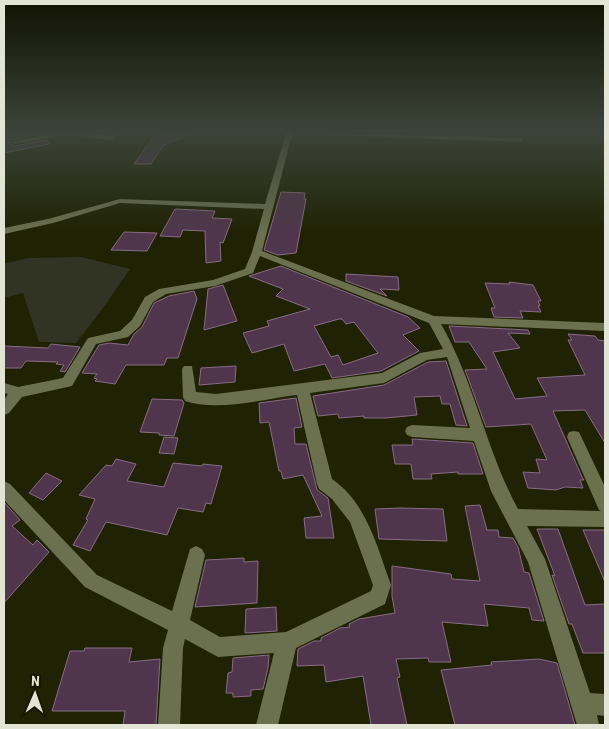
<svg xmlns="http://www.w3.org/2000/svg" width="609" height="729" viewBox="0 0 609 729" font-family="'Roboto Condensed',sans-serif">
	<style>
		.green { fill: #313422 }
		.building { fill: #4f364c; stroke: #886c85; fill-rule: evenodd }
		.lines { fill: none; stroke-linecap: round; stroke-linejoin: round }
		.minor { fill: #6b704f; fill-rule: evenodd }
	</style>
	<rect width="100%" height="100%" fill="#1f2203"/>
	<path class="green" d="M81,257L130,269L103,308L76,343L39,342L23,293L4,298V264L27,258Z"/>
	<path class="building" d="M13,132L44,133L11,140L9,142L13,146L47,140L49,144L4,153V134Z
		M157,132L194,133L164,145L151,164H134Z
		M281,192L305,193L304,199H306L296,253L278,255L264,250Z
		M175,209L215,211L212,218L232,219L223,243L220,242L221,261L206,263L205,231L183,230L180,237L160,236Z
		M124,232L157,233L147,251L111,250Z
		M281,266L408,317L420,328L403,335L419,351L381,371L332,378L325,364L294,371L284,344L252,353L243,333L269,326L267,321L310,309L276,296L283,289L249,276ZM339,319H342L346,324L354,322L378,353L343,365L338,355L331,357L314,326Z
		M346,274L398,277L399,290L380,289L387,296L346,281Z
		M509,282L533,285L541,301H538L540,306H538L541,312L520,311L523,318L494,317L491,308H495L485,283L510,284Z
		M223,285L237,321L204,330L208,289Z
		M194,291L197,299L178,358H167L164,365H126L115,384L95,381L97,379L94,378L97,374L82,373L99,345L109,343L128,345L134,334L142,327L154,303L169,296Z
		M449,326L528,330L530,334L508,333L520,348L493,352L515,399L547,396L537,378L585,375L568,340H572L568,334L595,336L598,340L605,341V443L585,410L553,411L582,477L584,480H580L583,488L565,487L556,490L528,488L523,472L540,473L536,459L547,460L531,424L486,427L465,370L487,369L469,342H455Z
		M51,344L80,347L65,372L60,371L64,365L56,364L58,362L26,361L21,368H4V346L48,348Z
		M446,361L467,426L456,425L450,404H442L440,396L414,397L417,415L386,418H364V416L339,418L338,414L318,416L313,396L384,385L428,362Z
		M236,366L235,382L199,385L201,368Z
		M296,398L302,427L294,428L295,444H306L317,490L328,498L334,538H306L304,518L322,516L303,475L283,479L281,471H279L269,422L260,423L259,403Z
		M152,399L182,400L184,403L174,436L159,435V433L140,432Z
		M164,437L178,438L174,454L159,453Z
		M412,439L473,443L483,474H458V472L431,474L432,479H413L411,464H395L392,445H413Z
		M116,459L136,464L127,481L164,487L173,463L202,466L203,464L222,466L211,504L206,503L203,512L178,508L167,535L106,522L90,551L73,545L88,520L86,519L95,499L79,495L106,465L112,466Z
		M46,473L62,481L43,500L29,493Z
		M4,502L20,520L12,526L33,545L37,540L49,552L4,603Z
		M480,505L487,530H498L499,537L513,538L518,547L524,572L529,573L544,621L532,620L529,608L484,604L488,626L442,622L451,662H429L428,658L396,659L400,677L397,678L407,725H371L363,676L326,682L324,665L297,666L298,649L314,641H321V638L340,628L350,627L349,624L359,619L395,613L392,596V566L451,574L452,579L480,581L465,506Z
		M400,508L443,509L447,541L379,539L375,509Z
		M537,529H558L585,605L605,604V653H583L572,624H569L552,575L555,576Z
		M583,530H605V582Z
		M244,558V562L258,561L257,603L195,607L206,560Z
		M276,607L277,631L245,633L246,609Z
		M85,648H132L129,662L160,659L156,725H123L125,711H52L70,651H84Z
		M269,655L268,668L263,689L251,690V696L233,697V693H226L228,673L232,672L233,658Z
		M539,659L557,663L575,725H455L441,670L492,665L491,662Z"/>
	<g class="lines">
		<path class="minor" d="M59,132H84L110,136L115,132H121L112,140L69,135L14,144L11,142Z
			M272,132L521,138L524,140L521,142L292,134L262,251L434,316L605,323V331L441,324C475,383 486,450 518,509L601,511L599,510L567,437L569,432L574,431L579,432L605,487V527L527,526L545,559L590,693L605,694V716L597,715L599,725H577L528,562L491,491L474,441L412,437L407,435L405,431L407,427L412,425L470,428L447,357L427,360L384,383L310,393L332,479C367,503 377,547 391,585L385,604L296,648L278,725H256L274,653L218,657L185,639L183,648L180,725H158L163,648L168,630L85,587L4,500V481L10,484L97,575L172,611L190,549L196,546L202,549L205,555L190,620L220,637L286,632L371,591L373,585L350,522L332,499L319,489L317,484L297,395C263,399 217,412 185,401L183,397L182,369L184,366H192L196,392L216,394L382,373L420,353L443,349L429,323L260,256L253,273L215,286L166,294L153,302L140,326L128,337L96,344L72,386L22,397L9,413L4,415V400L8,394L4,393V383L18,387L63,378L88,338L120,331L132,320L145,297L159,289L213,280L245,269L252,252L264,209L120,203L53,223L4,234V228L48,219L120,199L265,204L286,134Z"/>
	</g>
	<linearGradient id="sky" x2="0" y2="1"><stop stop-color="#111302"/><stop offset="0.56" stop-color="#3c4439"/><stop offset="1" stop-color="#3c4439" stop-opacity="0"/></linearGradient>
	<rect width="609" height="234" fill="url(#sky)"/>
	<rect width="609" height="729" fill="none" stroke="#e2e5d3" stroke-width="10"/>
	<g transform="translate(35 694) rotate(2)" stroke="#161900" stroke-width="4" paint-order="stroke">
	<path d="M0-4L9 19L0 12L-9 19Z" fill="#e2e5d3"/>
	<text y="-8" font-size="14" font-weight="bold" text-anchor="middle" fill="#e2e5d3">N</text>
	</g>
</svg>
